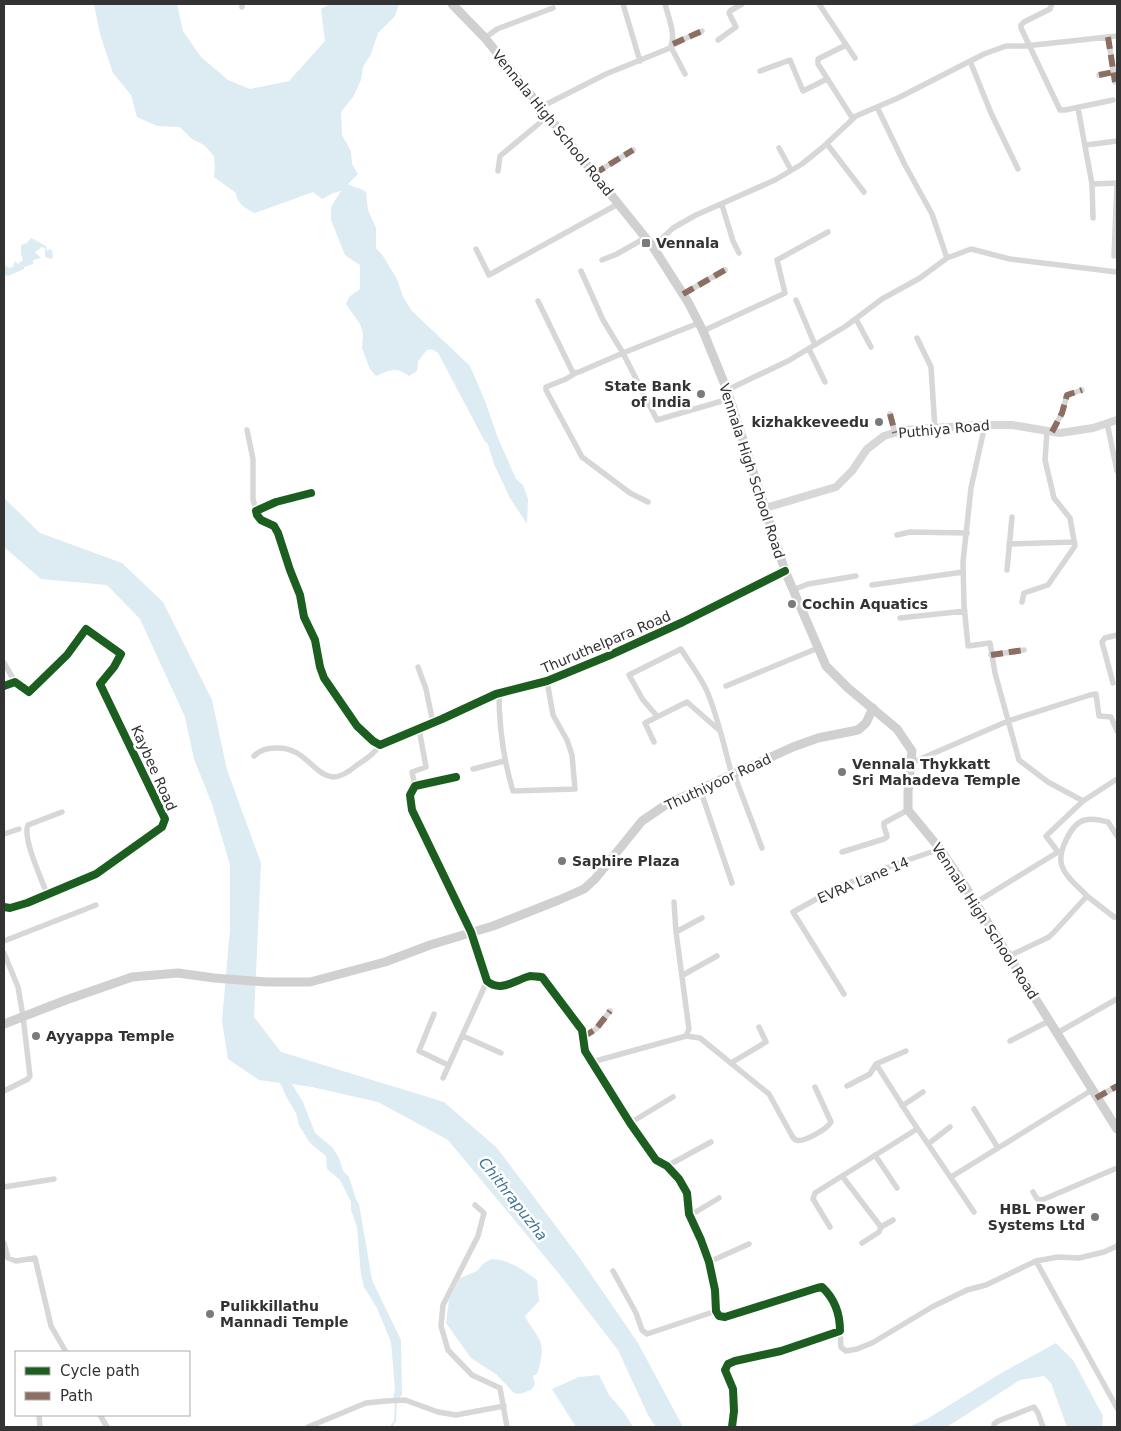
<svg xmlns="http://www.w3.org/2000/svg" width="1121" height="1431" viewBox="0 0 1121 1431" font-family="'DejaVu Sans',sans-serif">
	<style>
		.water { fill: #ddebf3 }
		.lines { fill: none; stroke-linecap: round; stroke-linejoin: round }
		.stream { stroke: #ddebf3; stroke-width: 2 }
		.canal { stroke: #ddebf3; stroke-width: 8 }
		.minor { stroke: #d7d7d7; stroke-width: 5.5 }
		.tertiary { stroke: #d7d7d7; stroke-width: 8 }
		.secondary { stroke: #d0d0d0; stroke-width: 9 }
		.quiet { stroke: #8d6e63; stroke-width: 6; stroke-dasharray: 12 6; stroke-linecap: butt }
		.cycleway-casing { stroke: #fff; stroke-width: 11 }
		.cycleway { stroke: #1b5e20; stroke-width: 8 }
		.poi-dot { fill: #7a7a7a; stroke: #fff; stroke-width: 2 }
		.labels { text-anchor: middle; stroke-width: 5; stroke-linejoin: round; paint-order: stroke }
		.street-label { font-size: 14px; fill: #333; stroke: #fff }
		.poi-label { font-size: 14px; font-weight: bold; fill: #333; stroke: #fff; text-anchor: start }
		.water-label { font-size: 15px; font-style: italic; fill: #3f7597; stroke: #fff }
	</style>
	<rect width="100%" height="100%" fill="#fff"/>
	<path class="water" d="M94,4H177L183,31L201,57L228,80L250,89L289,81L325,41L321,9L330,4H399L395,16L378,33L371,54L363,67L361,80L353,97L341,112L342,135L351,151L352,164L358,174L348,184C354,188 360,187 366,192L368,210L376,228V248L383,256L397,279L403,297L412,311L470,366L485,401L498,438L516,479L523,485L528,499L527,524L510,498L494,464L483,429L473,408L445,353L444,348L439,345L434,349L427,350L418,361L417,371L409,376C396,366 390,370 376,376L370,369L362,348L363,334L360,324L346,304L349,297L360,289V265L345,255L331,220V207L341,191L333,193L322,199L313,192L255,213C245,208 237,204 236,193L214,177L215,167L214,156L204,145L192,139L180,127L157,126L137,117L131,95L113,73L100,34Z
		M31,238L46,246L47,251L50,249L52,251L53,257L51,259L45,257V248L42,247L35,252L41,258L33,260V264L24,267V269L8,276L4,275V265L9,268L13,267L15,261L18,264L23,260L21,254V245L27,243Z
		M4,498L40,533L122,563L163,602L212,700L227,770L261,863L254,1017L281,1052L444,1102L497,1148L579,1257L638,1343L683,1427H656L648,1415L618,1350L560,1275L448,1140L378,1102L312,1087L292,1084L303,1102L315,1133L332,1147L339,1158L343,1171L349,1177L356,1199L359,1204L372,1280L401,1340L402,1395L399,1398L393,1399L395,1389L391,1342L377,1308L364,1287L361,1275L357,1227L351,1210V1202L340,1180L327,1169L326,1156L310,1143L305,1135L299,1125L296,1113L287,1098L280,1083L259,1080L228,1059L222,1021L230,929V865L212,804L194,759L185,717L140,619L107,585L41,579L4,547Z
		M491,1259C510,1260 522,1269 537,1280L539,1301L525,1316C529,1325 536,1332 540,1341C544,1350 540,1365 537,1374L533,1376L535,1385L531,1390L520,1394L514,1393L497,1375L471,1358L446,1323L449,1300L460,1278L477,1271L484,1263Z
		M1056,1343L1073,1360L1103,1416L1102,1427H1067L1051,1383L1044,1376L1020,1380L947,1427H908L927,1419L1003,1372Z
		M599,1375L609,1395L623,1411L633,1427H576L552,1389L579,1377Z"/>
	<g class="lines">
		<path class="stream" d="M391,1427L395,1421L396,1401"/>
		<path class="canal" d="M428,342L441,350L488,439"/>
		<path class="minor" d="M623,4L640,61
			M819,4L855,58
			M1052,4L1050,9L1024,22L1021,25V28L1060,110H1065L1113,100
			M242,7V4
			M1108,37L1115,82
			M485,38L497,29L553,8
			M718,40L736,27L729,13L730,11L742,4
			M673,44L702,31
			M846,45L818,59V64L853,119
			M671,47L685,74
			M970,61L991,113L1018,169
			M760,71L790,60L803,91L827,79
			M1099,75L1114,72
			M541,107L606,74L670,48C677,37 668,16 665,4
			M1078,108L1092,184L1093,218
			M827,144L864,192
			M1086,145L1117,141
			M779,148L791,170
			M498,171L500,156L548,116
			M594,174L633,150
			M1092,184L1117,183L1114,256
			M722,205L733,241L739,253
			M653,247L673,228L696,215L775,180L802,164L823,147L856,116L898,98L984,54L1006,46H1025L1117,36
			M476,249L489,275L618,204
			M947,258L971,249L1010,259L1117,272
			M602,260L617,254L645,238
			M581,271L603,320L623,353L699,323
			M683,294L725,270
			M796,300L815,345
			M538,301L573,373L579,372L623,353L657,420L729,399
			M856,319L871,347
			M703,331L785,293L777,260L828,232
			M917,338L931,367L935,429
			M809,349L825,382
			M576,373L566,379L546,387V390L582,457L630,493L648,502
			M727,390L788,361L846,326L882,299L920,278L947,258L932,214L905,165L877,107
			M890,414L895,433
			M1107,423L1117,471
			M985,425L971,488L963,562L964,605L968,646L990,643L995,673L1019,760L1048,782L1083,801L1117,779
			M247,430L253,459V499L256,511
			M1052,432L1062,413L1067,395L1082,390
			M311,493L276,502L256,511L257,515L261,520L274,526L278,533L290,570L300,595L304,617L315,640L320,667L324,678L357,726L373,741L380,745L442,719L496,694L547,681L608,656L683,622L785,571
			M897,535L910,532L967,533
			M1009,544L1074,542
			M1007,570L1012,517
			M872,585L963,572
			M793,590L808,584L856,576
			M1022,602L1024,593L1048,585L1075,546L1070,518L1054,498L1045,460L1047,431
			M900,618L965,611
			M991,655L1024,650
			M4,663L15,682
			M418,667L426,689L433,723
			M1113,683L1102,642L1105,638L1117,635
			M4,686L15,682L29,692L67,655L86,629L121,654L114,667L100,684L165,819L162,827L96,874L27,903L10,908L4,907
			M726,686L818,648
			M499,693C499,728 503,758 513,791L575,789L572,755L567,740L553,715L547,681
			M657,716L643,700L629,675L681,649C689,662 699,675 706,689C718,716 724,747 732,775
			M654,742L645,723L687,702L719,730
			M254,756C260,750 267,748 275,748C305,746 313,775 333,777C342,777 350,771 357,765C366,759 374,754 380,745
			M911,763L1008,721L1090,695L1096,694L1099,716L1111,717L1117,731
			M473,769L504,761
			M734,774L762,848
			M456,777L415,786L410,795L412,810L471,932L487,981C501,993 515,980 530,976C534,976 538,977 542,977L582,1030L585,1051L630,1123L656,1160L667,1166L679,1179L687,1193L689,1214L701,1240L709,1262L715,1290L716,1311L719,1316L725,1317L817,1288L822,1287C835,1299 840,1315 840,1331L781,1351L735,1361L728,1364L725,1370L733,1389L734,1411L732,1427
			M415,786L412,772L426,767L419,729
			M700,789L732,883
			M4,834L19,829
			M842,852L884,839L887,837C887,832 883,829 884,823L908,810
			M47,894C42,880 22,838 28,825L62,812
			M1087,896C1079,887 1066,878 1062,866C1057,853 1071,823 1085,820C1092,818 1101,820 1108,822L1117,836
			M674,902L676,932
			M975,903L1058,852L1046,836L1083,801
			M4,941L96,905
			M4,953L18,987L23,1016L30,1076L28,1079L4,1091
			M1009,956L1049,937L1056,930L1087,896L1114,917H1117
			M683,975L717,956
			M844,994L793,912L838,887L902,862L940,849
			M434,1014L419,1051L448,1065
			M1057,1033L1117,999
			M463,1036L501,1053
			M686,1036L689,1029L676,932L702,918
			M583,1037L596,1029L610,1011
			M1010,1041L1049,1021
			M592,1062L686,1036L700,1038L769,1094L791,1134C792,1136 794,1139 796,1140C804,1143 828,1128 831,1122L815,1087
			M731,1063L766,1042L759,1027
			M876,1064L909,1116L974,1212
			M443,1078L487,981
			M847,1086L870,1074L876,1064L906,1051
			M1096,1098L1117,1086
			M902,1106L923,1092
			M974,1109L998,1148
			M630,1123L673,1097
			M928,1144L950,1127
			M875,1155L897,1188
			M667,1166L711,1142
			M842,1176L881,1227L879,1232L862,1243
			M951,1177L1092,1090
			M4,1187L54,1179
			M1033,1192L1037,1199L1042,1200L1117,1168
			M475,1205L484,1213L478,1236L443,1305L441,1326L448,1350L472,1375L500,1388L507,1427
			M689,1216L719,1198
			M830,1227L813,1199L815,1193L917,1129
			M881,1227L893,1220
			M4,1243L8,1258L16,1261L35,1258L51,1326L66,1352
			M1036,1261L1117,1408
			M709,1262L749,1244
			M613,1271L636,1313L642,1330L647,1334L716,1311
			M840,1331L841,1347L846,1351L857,1349L872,1343L932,1307L967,1290L986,1285L1036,1261L1058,1257L1079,1258L1104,1252L1117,1246
			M39,1415L40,1427
			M100,1415L107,1427
			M308,1427L366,1403L386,1401L405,1400L438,1412L456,1415L504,1406
			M994,1427V1424L998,1421L1034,1407L1038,1413L1043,1427"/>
		<path class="tertiary" d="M765,508L836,487L852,471L867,449L884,436L904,430L979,425H1012L1060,433L1093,428L1117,420"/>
		<path class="secondary" d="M452,4L485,38L653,247L688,302L703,331L727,390L785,571L826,666L848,688L897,729L912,751L908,792V810L940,849L963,883L1117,1129
			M4,1024L66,1000L132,977L178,973L214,978L267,982H310L385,962L430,945L493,926L559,900L584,889L595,879L642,821L667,804L793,747L818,738L858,730L866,723L873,708"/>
		<path class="quiet" d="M1108,37L1115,82
			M673,44L702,31
			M1099,75L1114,72
			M594,174L633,150
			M683,294L725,270
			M890,414L895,433
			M1052,432L1062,413L1067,395L1082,390
			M991,655L1024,650
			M583,1037L596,1029L610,1011
			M1096,1098L1117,1086"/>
		<g class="cycleway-casing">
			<path id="cycleway" d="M311,493L276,502L256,511L257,515L261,520L274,526L278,533L290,570L300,595L304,617L315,640L320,667L324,678L357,726L373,741L380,745L442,719L496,694L547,681L608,656L683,622L785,571
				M4,686L15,682L29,692L67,655L86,629L121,654L114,667L100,684L165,819L162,827L96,874L27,903L10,908L4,907
				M456,777L415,786L410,795L412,810L471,932L487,981C501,993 515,980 530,976C534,976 538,977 542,977L582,1030L585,1051L630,1123L656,1160L667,1166L679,1179L687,1193L689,1214L701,1240L709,1262L715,1290L716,1311L719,1316L725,1317L817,1288L822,1287C835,1299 840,1315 840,1331L781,1351L735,1361L728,1364L725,1370L733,1389L734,1411L732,1427"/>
		</g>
		<use href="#cycleway" class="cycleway"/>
	</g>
	<g class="poi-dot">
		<rect x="641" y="238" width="10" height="10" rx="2.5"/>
		<circle cx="701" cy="394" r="5"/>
		<circle cx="879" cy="422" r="5"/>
		<circle cx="792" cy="604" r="5"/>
		<circle cx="842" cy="772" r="5"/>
		<circle cx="562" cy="861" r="5"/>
		<circle cx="36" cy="1036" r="5"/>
		<circle cx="1095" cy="1217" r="5"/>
		<circle cx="210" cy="1314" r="5"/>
	</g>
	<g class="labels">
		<g class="street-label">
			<text transform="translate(553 123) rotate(51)" y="5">Vennala High School Road</text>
			<text transform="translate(944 429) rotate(-5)" y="5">Puthiya Road</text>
			<text transform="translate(752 471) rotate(72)" y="5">Vennala High School Road</text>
			<text transform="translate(606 642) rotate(-23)" y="5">Thuruthelpara Road</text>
			<text transform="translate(154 768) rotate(66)" y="5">Kaybee Road</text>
			<text transform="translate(718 782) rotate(-25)" y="5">Thuthiyoor Road</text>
			<text transform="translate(863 880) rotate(-23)" y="5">EVRA Lane 14</text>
			<text transform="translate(985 921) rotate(57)" y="5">Vennala High School Road</text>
		</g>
		<g class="poi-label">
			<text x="656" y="248">Vennala</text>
			<text x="691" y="391" text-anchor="end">State Bank<tspan x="691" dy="16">of India</tspan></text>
			<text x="869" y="427" text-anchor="end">kizhakkeveedu</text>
			<text x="802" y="609">Cochin Aquatics</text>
			<text x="852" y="769">Vennala Thykkatt<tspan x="852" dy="16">Sri Mahadeva Temple</tspan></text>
			<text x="572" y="866">Saphire Plaza</text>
			<text x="46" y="1041">Ayyappa Temple</text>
			<text x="1085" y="1214" text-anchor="end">HBL Power<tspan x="1085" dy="16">Systems Ltd</tspan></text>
			<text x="220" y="1311">Pulikkillathu<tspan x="220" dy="16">Mannadi Temple</tspan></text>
		</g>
		<g class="water-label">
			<text transform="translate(513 1199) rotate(52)" y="5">Chithrapuzha</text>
		</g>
	</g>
	<rect width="1121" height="1431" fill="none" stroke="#333333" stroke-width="10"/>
	<rect x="15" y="1351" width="175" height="65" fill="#ffffff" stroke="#adadad"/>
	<rect x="25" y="1367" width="25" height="8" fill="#1b5e20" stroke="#adadad"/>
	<text x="60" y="1376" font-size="15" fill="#333333">Cycle path</text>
	<rect x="25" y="1392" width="25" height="8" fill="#8d6e63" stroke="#adadad"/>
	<text x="60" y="1401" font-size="15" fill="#333333">Path</text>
</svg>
